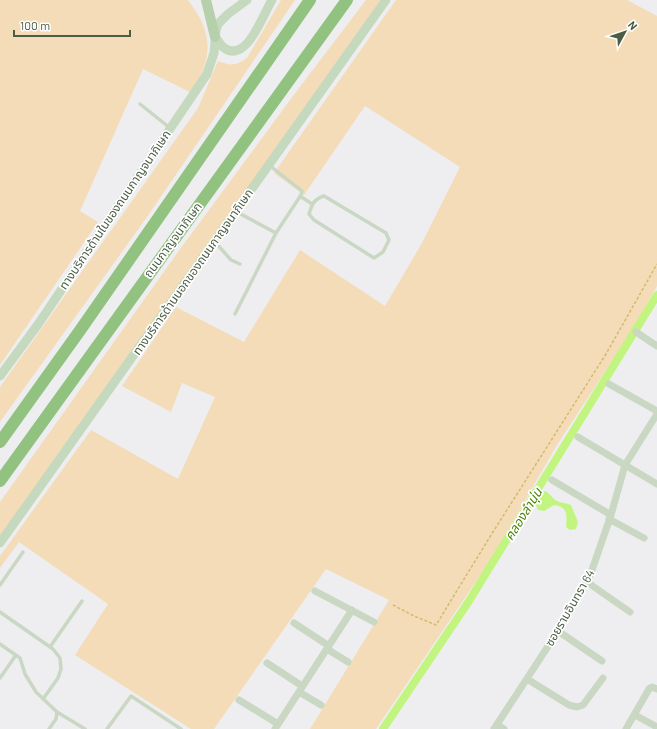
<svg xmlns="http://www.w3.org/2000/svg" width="657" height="729" viewBox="0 0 657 729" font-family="Barlow,'Noto Sans Thai',sans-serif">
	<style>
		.green { fill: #f3dcb7 }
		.water { fill: #c2f580 }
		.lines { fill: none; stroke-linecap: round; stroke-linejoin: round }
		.canal { stroke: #c2f580; stroke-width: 8 }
		.path { stroke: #d5b96c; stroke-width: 1.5; stroke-dasharray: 3 2; stroke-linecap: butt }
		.lane { stroke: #c9d7c3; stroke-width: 3.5 }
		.street { stroke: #c9d7c3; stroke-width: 7 }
		.secondary { stroke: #c5d9be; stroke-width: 9 }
		.primary { stroke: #b5d0ab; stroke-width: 10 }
		.highway { stroke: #91c280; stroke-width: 12 }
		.labels { text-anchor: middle; stroke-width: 3.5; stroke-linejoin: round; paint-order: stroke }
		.street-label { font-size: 12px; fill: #4c5d44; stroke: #fff }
		.water-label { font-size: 13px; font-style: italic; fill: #4c8405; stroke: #fff }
	</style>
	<rect width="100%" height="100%" fill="#eeeef1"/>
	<path class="green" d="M0,0H188C204,21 213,41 204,67C202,76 195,84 190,92L143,69L80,211L98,222L0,365Z
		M281,0H295L147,217L0,422V387L198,108L218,61C230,66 236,66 247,58Z
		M366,0H383L0,537V502L178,252L293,96Z
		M396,0H627L657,16V286L631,332L557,445L492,558L376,729H310L389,600L326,569L214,729H191L75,655L108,604L19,542L0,568V556L91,430L178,479L215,397L182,383L171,412L122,386L176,307L244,342L300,250L385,306L422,243L460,167L365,106L304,195L274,173Z"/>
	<path class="water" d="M544,491C550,492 551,498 557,501C562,503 566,503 571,505L578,522L576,529L570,530L566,527C567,515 568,507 554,505L544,511L538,510C533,503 537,495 544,491Z"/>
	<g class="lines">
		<path class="canal" d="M383,729L469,601L657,295"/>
		<path class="path" d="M393,605L414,616L436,625L491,535L606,354L657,264"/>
		<path class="lane" d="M140,104L170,128
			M300,196L312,204
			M324,196L386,233L389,240L383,252L374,258L314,220L309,214C312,204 314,199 324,196Z
			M237,212L276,233L301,195L302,191L269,165
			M215,242L231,260L240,264
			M235,314L276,233
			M0,585L23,552
			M0,612L53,649L60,658L61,669L58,678L43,699
			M0,644L20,658L25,674L36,692L57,712L56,719L49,729
			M50,647L82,601
			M0,678L16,655
			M57,712L85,729
			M107,729L131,696L181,729"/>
		<path class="street" d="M636,332L657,346
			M609,384L657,411
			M578,437L657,484
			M552,480L611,515
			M609,519L644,538
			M587,582L630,612
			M315,591L374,622
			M294,623L329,646
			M558,631L602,661
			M327,649L348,662
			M267,663L302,686
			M527,679L569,705L577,707L583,705L603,678
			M299,692L321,705
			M239,700L278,724
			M635,715L657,727
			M497,724L504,729
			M275,729L352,610
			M494,729L558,631L587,582L592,570L611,515L625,465L657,414
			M626,729L649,689L652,687L657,689"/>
		<path class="secondary" d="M215,37C218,40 220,44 223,47C246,66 263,14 272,0
			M0,376L39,323L207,74L214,53L216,30L218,24L228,14L247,0
			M0,543L386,0"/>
		<path class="primary" d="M206,0L215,37"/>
		<path class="highway" d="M0,442L81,329L310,0
			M0,481L347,0"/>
	</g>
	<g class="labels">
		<g class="street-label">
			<text transform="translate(115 210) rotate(-56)" y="4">ทางบริการด้านในของถนนกาญจนาภิเษก</text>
			<text transform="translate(173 240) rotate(-54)" y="4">ถนนกาญจนาภิเษก</text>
			<text transform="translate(193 272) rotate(-55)" y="4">ทางบริการด้านนอกของถนนกาญจนาภิเษก</text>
			<text transform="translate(570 608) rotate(-60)" y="4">ซอยรามอินทรา 64</text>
		</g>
		<g class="water-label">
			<text transform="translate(523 514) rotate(-58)" y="5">คลองลำนุ่น</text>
		</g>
	</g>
	<g transform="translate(625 32) rotate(50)" stroke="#ffffff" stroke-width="3" paint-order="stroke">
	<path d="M0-3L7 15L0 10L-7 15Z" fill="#4c5d44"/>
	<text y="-6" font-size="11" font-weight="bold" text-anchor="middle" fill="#4c5d44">N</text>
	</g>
	<path d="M14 30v6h116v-6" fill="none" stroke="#4c5d44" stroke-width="2"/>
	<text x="20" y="30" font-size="12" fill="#4c5d44" stroke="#ffffff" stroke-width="3" paint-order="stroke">100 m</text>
</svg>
